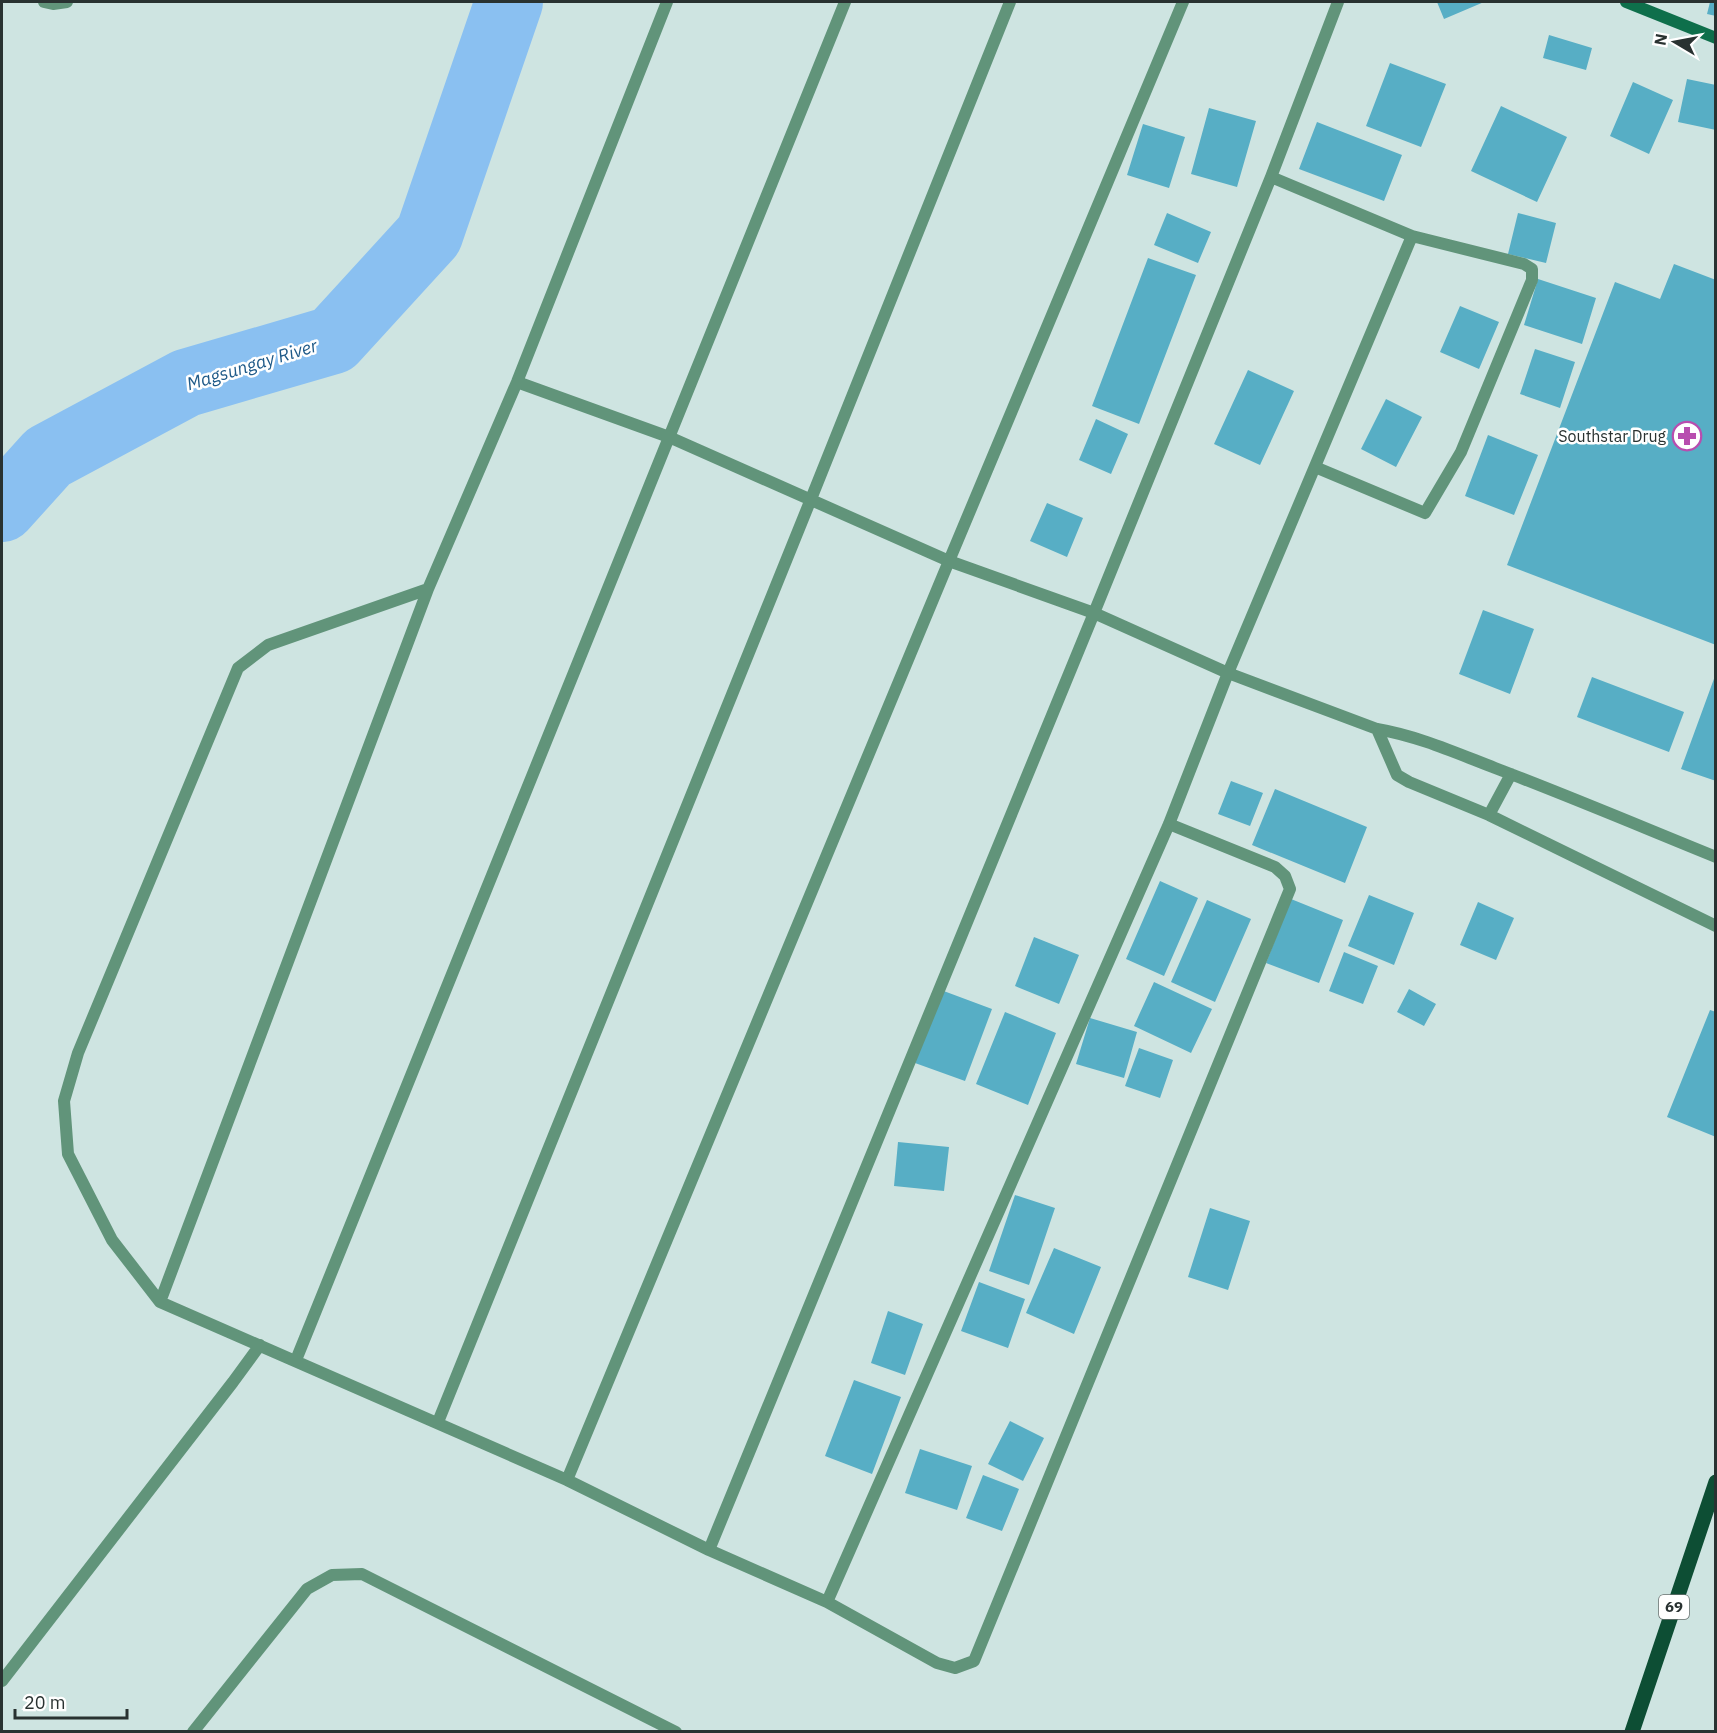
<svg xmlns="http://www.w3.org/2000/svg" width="1717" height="1733" viewBox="0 0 1717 1733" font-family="'IBM Plex Sans',sans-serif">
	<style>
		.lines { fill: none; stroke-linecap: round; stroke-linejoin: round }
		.river { stroke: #8ac0f1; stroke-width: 68 }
		.building { fill: #57aec5 }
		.street { stroke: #61947a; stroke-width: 12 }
		.secondary { stroke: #0e6f4b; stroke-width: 12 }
		.primary { stroke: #0d4e34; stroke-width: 15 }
		.labels { text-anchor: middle; stroke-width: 5; stroke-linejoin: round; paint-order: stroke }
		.shield { fill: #fff; stroke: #69706f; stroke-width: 1.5 }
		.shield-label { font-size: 15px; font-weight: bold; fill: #293231 }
		.poi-label { font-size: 16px; fill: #293231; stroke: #fff; text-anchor: end }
		.water-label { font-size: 18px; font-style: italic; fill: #1f5a88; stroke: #fff }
	</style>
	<rect width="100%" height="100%" fill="#cee4e1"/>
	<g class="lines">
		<path class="river" d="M2,508L48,457L186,383L333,340L429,235L509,2"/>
	</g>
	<path class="building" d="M1437,2H1484L1444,19Z
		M1710,2H1716V16L1707,14Z
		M1549,35L1592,48L1586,70L1543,58Z
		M1390,63L1446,84L1421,147L1366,126Z
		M1687,79L1716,85V130L1678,122Z
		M1633,82L1673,100L1649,154L1610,136Z
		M1501,106L1567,137L1537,202L1471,171Z
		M1209,108L1256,121L1237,187L1191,174Z
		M1317,122L1402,155L1384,201L1299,169Z
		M1143,124L1185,137L1169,188L1127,175Z
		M1167,213L1211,232L1198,263L1154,245Z
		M1518,213L1556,223L1546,263L1508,254Z
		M1148,258L1196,275L1139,424L1092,406Z
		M1674,264L1716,280V645L1507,565L1615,282L1660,299Z
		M1538,279L1596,298L1582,344L1524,325Z
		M1460,306L1499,322L1479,369L1440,352Z
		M1535,349L1575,362L1560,408L1520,394Z
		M1248,370L1294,391L1260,465L1214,444Z
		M1386,399L1422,417L1396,467L1361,449Z
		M1096,419L1128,434L1111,474L1079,460Z
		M1488,435L1538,455L1514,515L1465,496Z
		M1047,503L1083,518L1067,557L1030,541Z
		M1483,610L1534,629L1510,694L1459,674Z
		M1715,676H1716V781L1681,769Z
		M1592,677L1684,712L1669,752L1577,717Z
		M1231,781L1263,793L1250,826L1218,814Z
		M1275,789L1367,827L1345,883L1252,845Z
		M1160,881L1198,898L1164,976L1126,959Z
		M1369,895L1414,913L1394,965L1348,946Z
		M1291,899L1343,920L1319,983L1266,963Z
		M1207,900L1251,919L1215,1002L1171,982Z
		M1478,902L1514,918L1496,960L1460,945Z
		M1034,937L1079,955L1059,1004L1015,986Z
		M1344,952L1378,966L1363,1004L1329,991Z
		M1154,982L1212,1009L1191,1053L1134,1026Z
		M1409,989L1436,1004L1424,1026L1397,1012Z
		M941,990L992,1009L965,1081L915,1063Z
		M1710,1010L1716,1012V1137L1667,1117Z
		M1005,1012L1056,1033L1028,1105L976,1084Z
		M1090,1018L1137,1032L1124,1078L1076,1064Z
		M1139,1048L1173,1060L1160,1098L1125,1086Z
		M898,1142L949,1147L944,1191L894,1186Z
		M1015,1195L1055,1208L1029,1285L989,1271Z
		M1210,1208L1250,1221L1228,1290L1188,1277Z
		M1054,1248L1101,1267L1074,1334L1026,1313Z
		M979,1282L1025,1299L1008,1348L961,1331Z
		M888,1311L923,1324L905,1375L871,1363Z
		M854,1380L901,1397L872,1474L825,1456Z
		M1010,1421L1044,1438L1023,1481L988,1464Z
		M920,1449L972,1466L957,1510L905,1493Z
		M983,1475L1019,1489L1002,1531L966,1518Z"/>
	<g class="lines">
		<path class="street" d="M44,2L53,4L67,2
			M1271,177L1412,236L1524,264L1532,269V280L1461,452L1425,513L1315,467
			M517,382L669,437L949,561L1094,613L1228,673L1377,729C1418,736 1456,753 1495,768C1569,796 1642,827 1716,857
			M428,589L268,645L238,668L78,1053L64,1101L68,1154L112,1240L160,1302L567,1480L709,1550L827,1602L937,1663L955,1668L974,1661L1290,889L1285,876L1275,867L1169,824
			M1377,729L1397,775L1409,782L1489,815L1716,926
			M1489,815L1511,774
			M160,1302L428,589L517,382L667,2
			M296,1360L845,2
			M438,1422L811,499L1010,2
			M567,1480L949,561L1183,2
			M709,1550L1094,613L1271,177L1338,2
			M827,1602L1169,824L1228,673L1412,236
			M2,1681L233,1382L260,1345
			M193,1732L307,1589L332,1575L362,1574L676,1732"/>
		<path class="secondary" d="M1626,2L1716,38"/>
		<path class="primary" d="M1632,1732L1716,1482"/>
	</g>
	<defs>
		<g id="pharmacy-ring" transform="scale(1.5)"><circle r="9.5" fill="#fff" stroke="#b84daf" stroke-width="1.5"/><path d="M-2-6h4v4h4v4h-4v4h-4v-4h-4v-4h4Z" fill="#b84daf"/></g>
	</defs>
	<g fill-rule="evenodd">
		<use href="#pharmacy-ring" x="1687" y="436"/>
	</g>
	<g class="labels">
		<rect class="shield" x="1659" y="1595" width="30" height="24" rx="4.5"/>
		<g class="shield-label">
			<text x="1674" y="1612">69</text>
		</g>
		<g class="poi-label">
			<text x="1666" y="442">Southstar Drug</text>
		</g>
		<g class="water-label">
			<text transform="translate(252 365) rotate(-17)" y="6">Magsungay River</text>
		</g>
	</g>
	<rect width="1717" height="1733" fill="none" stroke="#293231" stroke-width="6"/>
	<g transform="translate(1675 42) rotate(280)" stroke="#ffffff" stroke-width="4.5" paint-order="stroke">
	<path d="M0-4.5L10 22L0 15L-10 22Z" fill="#293231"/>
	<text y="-9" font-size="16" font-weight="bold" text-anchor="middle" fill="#293231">N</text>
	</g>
	<path d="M15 1709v9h112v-9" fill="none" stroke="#293231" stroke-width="3"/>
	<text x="24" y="1709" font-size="18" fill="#293231" stroke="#ffffff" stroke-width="4.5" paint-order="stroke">20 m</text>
</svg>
